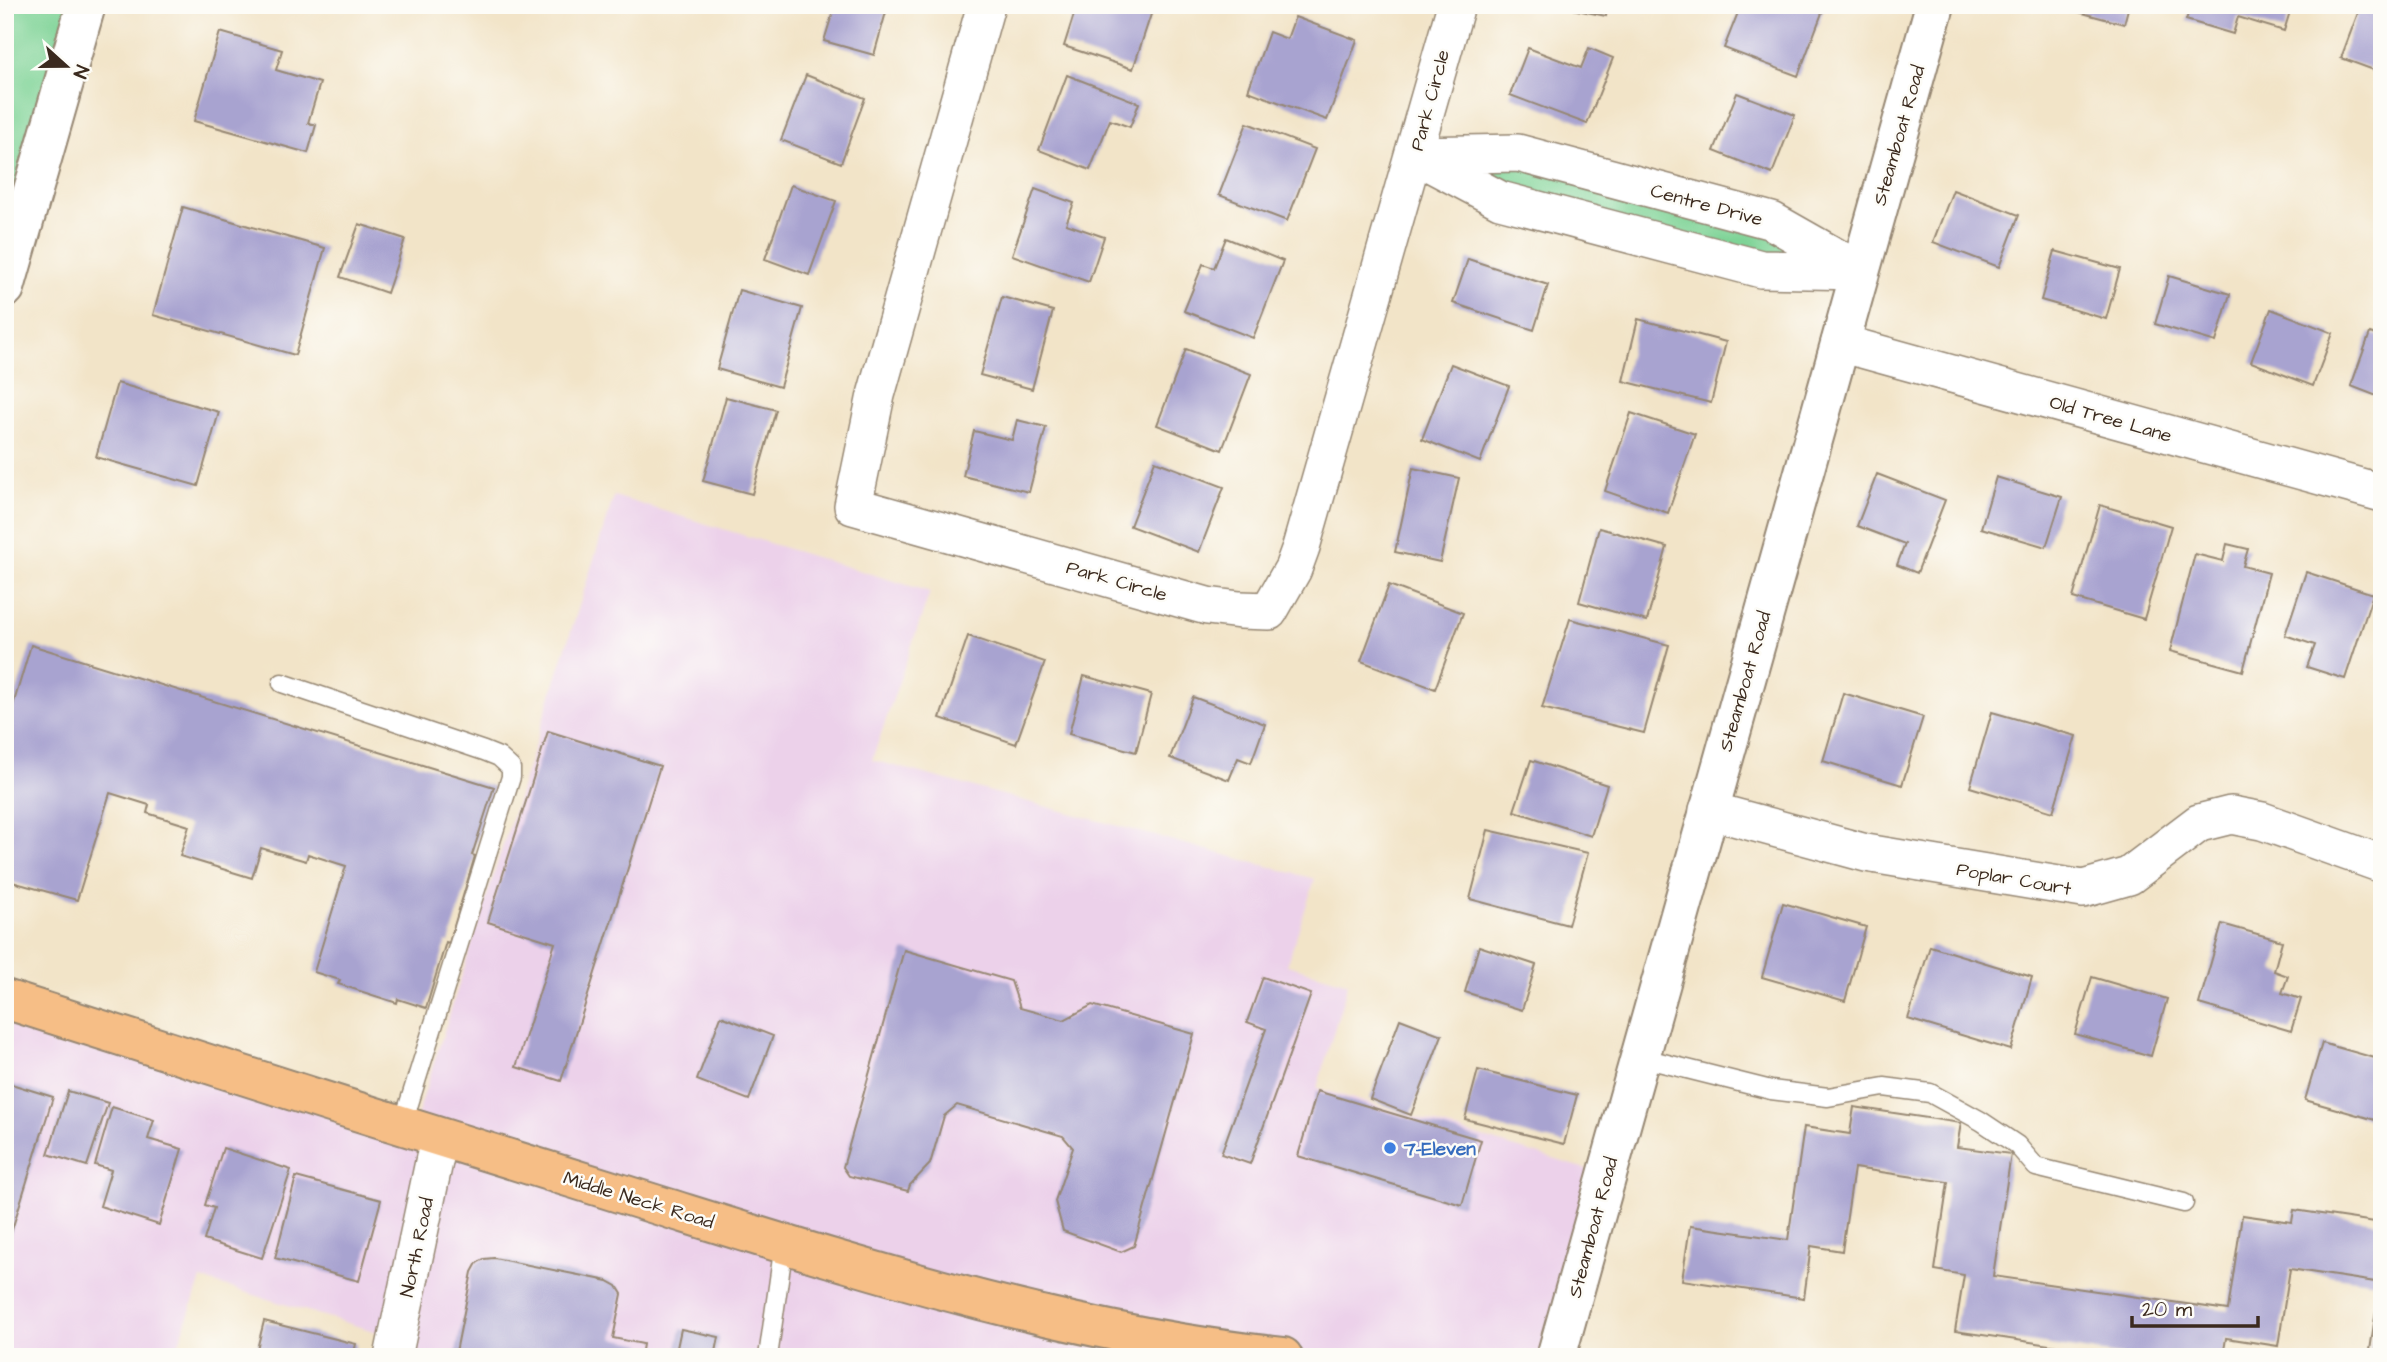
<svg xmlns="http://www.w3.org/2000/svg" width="2387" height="1362" viewBox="0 0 2387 1362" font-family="'Architects Daughter',sans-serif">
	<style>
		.built { fill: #ecd1ea }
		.green { fill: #7ed396; stroke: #5c7e5a; stroke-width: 2 }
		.building { fill: #a8a3d0 }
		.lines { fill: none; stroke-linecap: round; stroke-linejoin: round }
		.service-casing { stroke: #968773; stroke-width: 21 }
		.minor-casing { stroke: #968773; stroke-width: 40 }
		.tertiary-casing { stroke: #968773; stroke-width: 42 }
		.primary-casing { stroke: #968773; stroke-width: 42 }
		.service { stroke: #fff; stroke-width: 18 }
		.minor { stroke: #fff; stroke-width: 37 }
		.tertiary { stroke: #fff; stroke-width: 38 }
		.primary { stroke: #f6be86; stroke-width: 38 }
		.shop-dot { fill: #3f7fe0; stroke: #fdfcf7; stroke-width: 2.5 }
		.labels { text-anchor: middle; stroke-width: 5; stroke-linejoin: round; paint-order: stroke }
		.street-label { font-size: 19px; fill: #3b2a1e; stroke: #fdfcf7 }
		.shop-label { font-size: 19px; font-weight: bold; fill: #366cbe; stroke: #fdfcf7; text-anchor: start }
	</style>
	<rect width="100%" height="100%" fill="#fdfcf7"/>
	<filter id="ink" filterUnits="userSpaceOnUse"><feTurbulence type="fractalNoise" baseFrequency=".0143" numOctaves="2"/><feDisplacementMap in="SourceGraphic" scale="14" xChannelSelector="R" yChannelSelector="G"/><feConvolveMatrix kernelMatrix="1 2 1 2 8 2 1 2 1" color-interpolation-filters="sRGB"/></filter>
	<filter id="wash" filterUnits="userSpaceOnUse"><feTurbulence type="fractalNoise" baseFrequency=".00686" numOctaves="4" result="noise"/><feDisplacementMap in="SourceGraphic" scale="28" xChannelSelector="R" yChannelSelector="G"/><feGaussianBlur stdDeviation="1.57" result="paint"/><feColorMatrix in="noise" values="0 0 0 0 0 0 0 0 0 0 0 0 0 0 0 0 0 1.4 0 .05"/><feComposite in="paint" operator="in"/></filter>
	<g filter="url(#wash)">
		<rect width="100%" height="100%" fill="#f2e4c8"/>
		<path class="built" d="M614,496L930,592L872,760L1315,879L1287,965L1348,983L1317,1088L1606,1175L1556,1357H393L397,1338L201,1279L174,1357H5V999L413,1129Z"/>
		<path class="green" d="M5,5H86L5,288Z
			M1444,163L1518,164L1770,234L1826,262L1764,260L1502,192Z"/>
		<g id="blocks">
			<path class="building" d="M835,5H888L874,55L824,41Z
				M1077,5H1154L1133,69L1064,46Z
				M1553,5H1608L1606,16Z
				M1741,5H1825L1798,76L1724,48Z
				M2052,5H2129L2124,24Z
				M2191,5H2292L2284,31L2238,17L2233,34L2186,20Z
				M2361,5H2382V73L2341,58Z
				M1295,17L1357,40L1327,120L1248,91L1269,32L1287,39Z
				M220,32L282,50L276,70L320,83L308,123L316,125L308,153L194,121Z
				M1528,48L1581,68L1589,48L1613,58L1587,124L1510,95Z
				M806,75L865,98L841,163L781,140Z
				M1067,75L1139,103L1130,127L1110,120L1090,170L1039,150Z
				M1737,93L1795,115L1772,174L1714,151Z
				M1247,123L1315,149L1287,221L1219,195Z
				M791,185L836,201L809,275L765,259Z
				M1035,189L1074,203L1066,224L1104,237L1089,282L1012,255Z
				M1953,190L2019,215L1999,267L1933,242Z
				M183,207L325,248L295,355L153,315Z
				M359,224L405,239L387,293L340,277Z
				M1226,238L1283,261L1253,338L1184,311L1203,264L1214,268Z
				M2055,251L2120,269L2106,319L2041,300Z
				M1468,259L1548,285L1534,330L1453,303Z
				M2169,276L2230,294L2216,342L2155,324Z
				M739,290L802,308L780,387L717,369Z
				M1002,297L1053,311L1032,389L980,375Z
				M2271,309L2333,333L2313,386L2251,362Z
				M1638,319L1726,342L1711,403L1623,381Z
				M2370,333L2382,337V398L2351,386Z
				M1186,349L1251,374L1222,450L1157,425Z
				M1451,364L1509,386L1480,462L1422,439Z
				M117,383L219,412L198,486L96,457Z
				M726,397L776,410L752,494L703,481Z
				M1631,413L1695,434L1668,513L1605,491Z
				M1017,420L1046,427L1029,492L963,476L974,431L1012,440Z
				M1155,461L1224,487L1199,552L1130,526Z
				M1413,468L1459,478L1440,562L1395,552Z
				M1877,474L1945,500L1917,573L1897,565L1905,544L1857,526Z
				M1996,477L2062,497L2046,547L1981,528Z
				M2100,505L2171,526L2144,619L2073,598Z
				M1599,528L1667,547L1647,621L1579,602Z
				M2227,544L2248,549L2243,566L2269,573L2243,671L2170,651L2195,554L2223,561Z
				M2306,572L2373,594L2345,679L2307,667L2315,645L2285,635Z
				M1389,585L1463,613L1435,689L1361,661Z
				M1570,619L1669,645L1644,733L1542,708Z
				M968,636L1045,662L1016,744L940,718Z
				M31,645L494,787L472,855L475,856L449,943L446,942L426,1008L398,999L397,1003L338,984L340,980L314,972L346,866L308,854L306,861L261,848L252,878L180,856L189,826L147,813L149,805L110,793L77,900L5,880V722L8,712H11Z
				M1084,676L1151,694L1136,752L1069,734Z
				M1843,693L1923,717L1902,785L1823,761Z
				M1193,697L1265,724L1251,763L1238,758L1229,780L1170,758Z
				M1992,712L2076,736L2053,812L1970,787Z
				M548,731L660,766L561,1081L516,1067L555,943L488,922Z
				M1531,760L1607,785L1591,836L1514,811Z
				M1488,830L1588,853L1568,925L1470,899Z
				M1783,903L1866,927L1845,1001L1762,977Z
				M2222,924L2282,941L2274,971L2288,976L2282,993L2301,999L2291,1031L2199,1004Z
				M1479,946L1536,965L1522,1010L1465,992Z
				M1930,946L2032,977L2011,1050L1908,1019Z
				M904,950L1011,981L1020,1008L1064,1020L1092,1005L1194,1034L1134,1246L1121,1252L1063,1231L1055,1201L1073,1148L1063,1136L957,1105L944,1116L930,1164L910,1185L908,1191L849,1176L843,1167Z
				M1263,977L1311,994L1250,1164L1221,1154L1266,1029L1247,1022Z
				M2092,977L2167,999L2151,1056L2075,1034Z
				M721,1016L773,1036L749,1100L697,1080Z
				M1400,1019L1442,1035L1411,1115L1370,1099Z
				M2322,1043L2382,1060V1096L2375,1120L2305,1100Z
				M1478,1070L1577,1095L1564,1144L1465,1119Z
				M5,1082L53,1097L6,1249H5Z
				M68,1091L108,1103L87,1166L48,1154Z
				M1317,1091L1481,1140L1462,1205L1298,1156Z
				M112,1107L154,1120L148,1139L182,1149L159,1225L100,1206L111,1170L95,1165Z
				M1854,1107L1961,1123L1957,1147L2011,1154L1993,1276L2228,1310L2242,1215L2292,1222L2294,1210L2382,1223V1283L2290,1269L2278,1346L2226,1338L2223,1357H2131L1955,1331L1964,1275L1935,1270L1948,1182L1854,1168L1842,1251L1811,1246L1804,1298L1682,1280L1690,1226L1788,1240L1804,1127L1850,1134Z
				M223,1148L291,1170L262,1258L204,1240L214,1208L205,1205Z
				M296,1177L381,1200L359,1281L275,1258Z
				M494,1258L608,1281L617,1286L622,1294L613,1338L643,1344L641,1357H455L472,1272L477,1263L484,1259Z
				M2380,1284L2382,1357H2369Z
				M264,1321L356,1344L353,1357H255Z
				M681,1329L719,1337L715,1357H675Z"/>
		</g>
	</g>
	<g filter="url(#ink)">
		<use href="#blocks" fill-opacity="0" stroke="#968773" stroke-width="2"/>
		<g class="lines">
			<g class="service-casing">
				<path id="service" d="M282,683L484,751L499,757L511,768V777L402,1126
					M1639,1057L1771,1090L1828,1097L1884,1087L1930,1093L1981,1121L2017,1145L2036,1167L2184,1203
					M768,1357L784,1244"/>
			</g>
			<g class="minor-casing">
				<path id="minor" d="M986,5L876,395L853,506L1207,606L1240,610L1269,611L1293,569L1301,547L1456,5
					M1518,153L1772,221L1860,271L1761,269L1500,200L1415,155Z
					M1840,343L2382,493
					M1708,810L1866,853L2083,889L2129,876L2199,823L2231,815L2262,821L2382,864
					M393,1357L439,1138"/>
			</g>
			<g class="tertiary-casing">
				<path id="tertiary" d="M5,288L86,5
					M1556,1357L1935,5"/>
			</g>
			<g class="primary-casing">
				<path id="primary" d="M5,999C223,1069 442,1139 661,1206C864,1269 1070,1335 1283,1357"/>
			</g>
			<use href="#service" class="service"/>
			<use href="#minor" class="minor"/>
			<use href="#tertiary" class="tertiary"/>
			<use href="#primary" class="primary"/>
		</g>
	</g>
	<circle class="shop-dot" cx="1390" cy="1148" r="7"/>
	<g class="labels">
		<g class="street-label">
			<text transform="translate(1429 100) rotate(-75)" y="7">Park Circle</text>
			<text transform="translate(1898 135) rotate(-74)" y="7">Steamboat Road</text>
			<text transform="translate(1707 204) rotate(15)" y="7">Centre Drive</text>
			<text transform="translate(2111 418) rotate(16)" y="7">Old Tree Lane</text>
			<text transform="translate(1117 580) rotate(16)" y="7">Park Circle</text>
			<text transform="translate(1744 681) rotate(-74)" y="7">Steamboat Road</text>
			<text transform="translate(2014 878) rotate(10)" y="7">Poplar Court</text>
			<text transform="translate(639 1199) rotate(17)" y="7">Middle Neck Road</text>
			<text transform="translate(1592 1227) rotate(-75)" y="7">Steamboat Road</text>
			<text transform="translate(416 1247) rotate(-78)" y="7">North Road</text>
		</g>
		<g class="shop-label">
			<text x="1404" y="1155">7-Eleven</text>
		</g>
	</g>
	<rect width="2387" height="1362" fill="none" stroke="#fdfcf7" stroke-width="28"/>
	<g transform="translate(66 66) rotate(111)" stroke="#fdfcf7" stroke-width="5" paint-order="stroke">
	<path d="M0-5L12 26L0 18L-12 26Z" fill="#3b2a1e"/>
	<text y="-10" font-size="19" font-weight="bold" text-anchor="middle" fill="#3b2a1e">N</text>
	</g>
	<path d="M2132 1316v10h126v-10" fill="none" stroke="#3b2a1e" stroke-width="3.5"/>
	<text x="2142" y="1316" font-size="21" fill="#3b2a1e" stroke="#fdfcf7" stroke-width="5" paint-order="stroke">20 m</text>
</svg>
